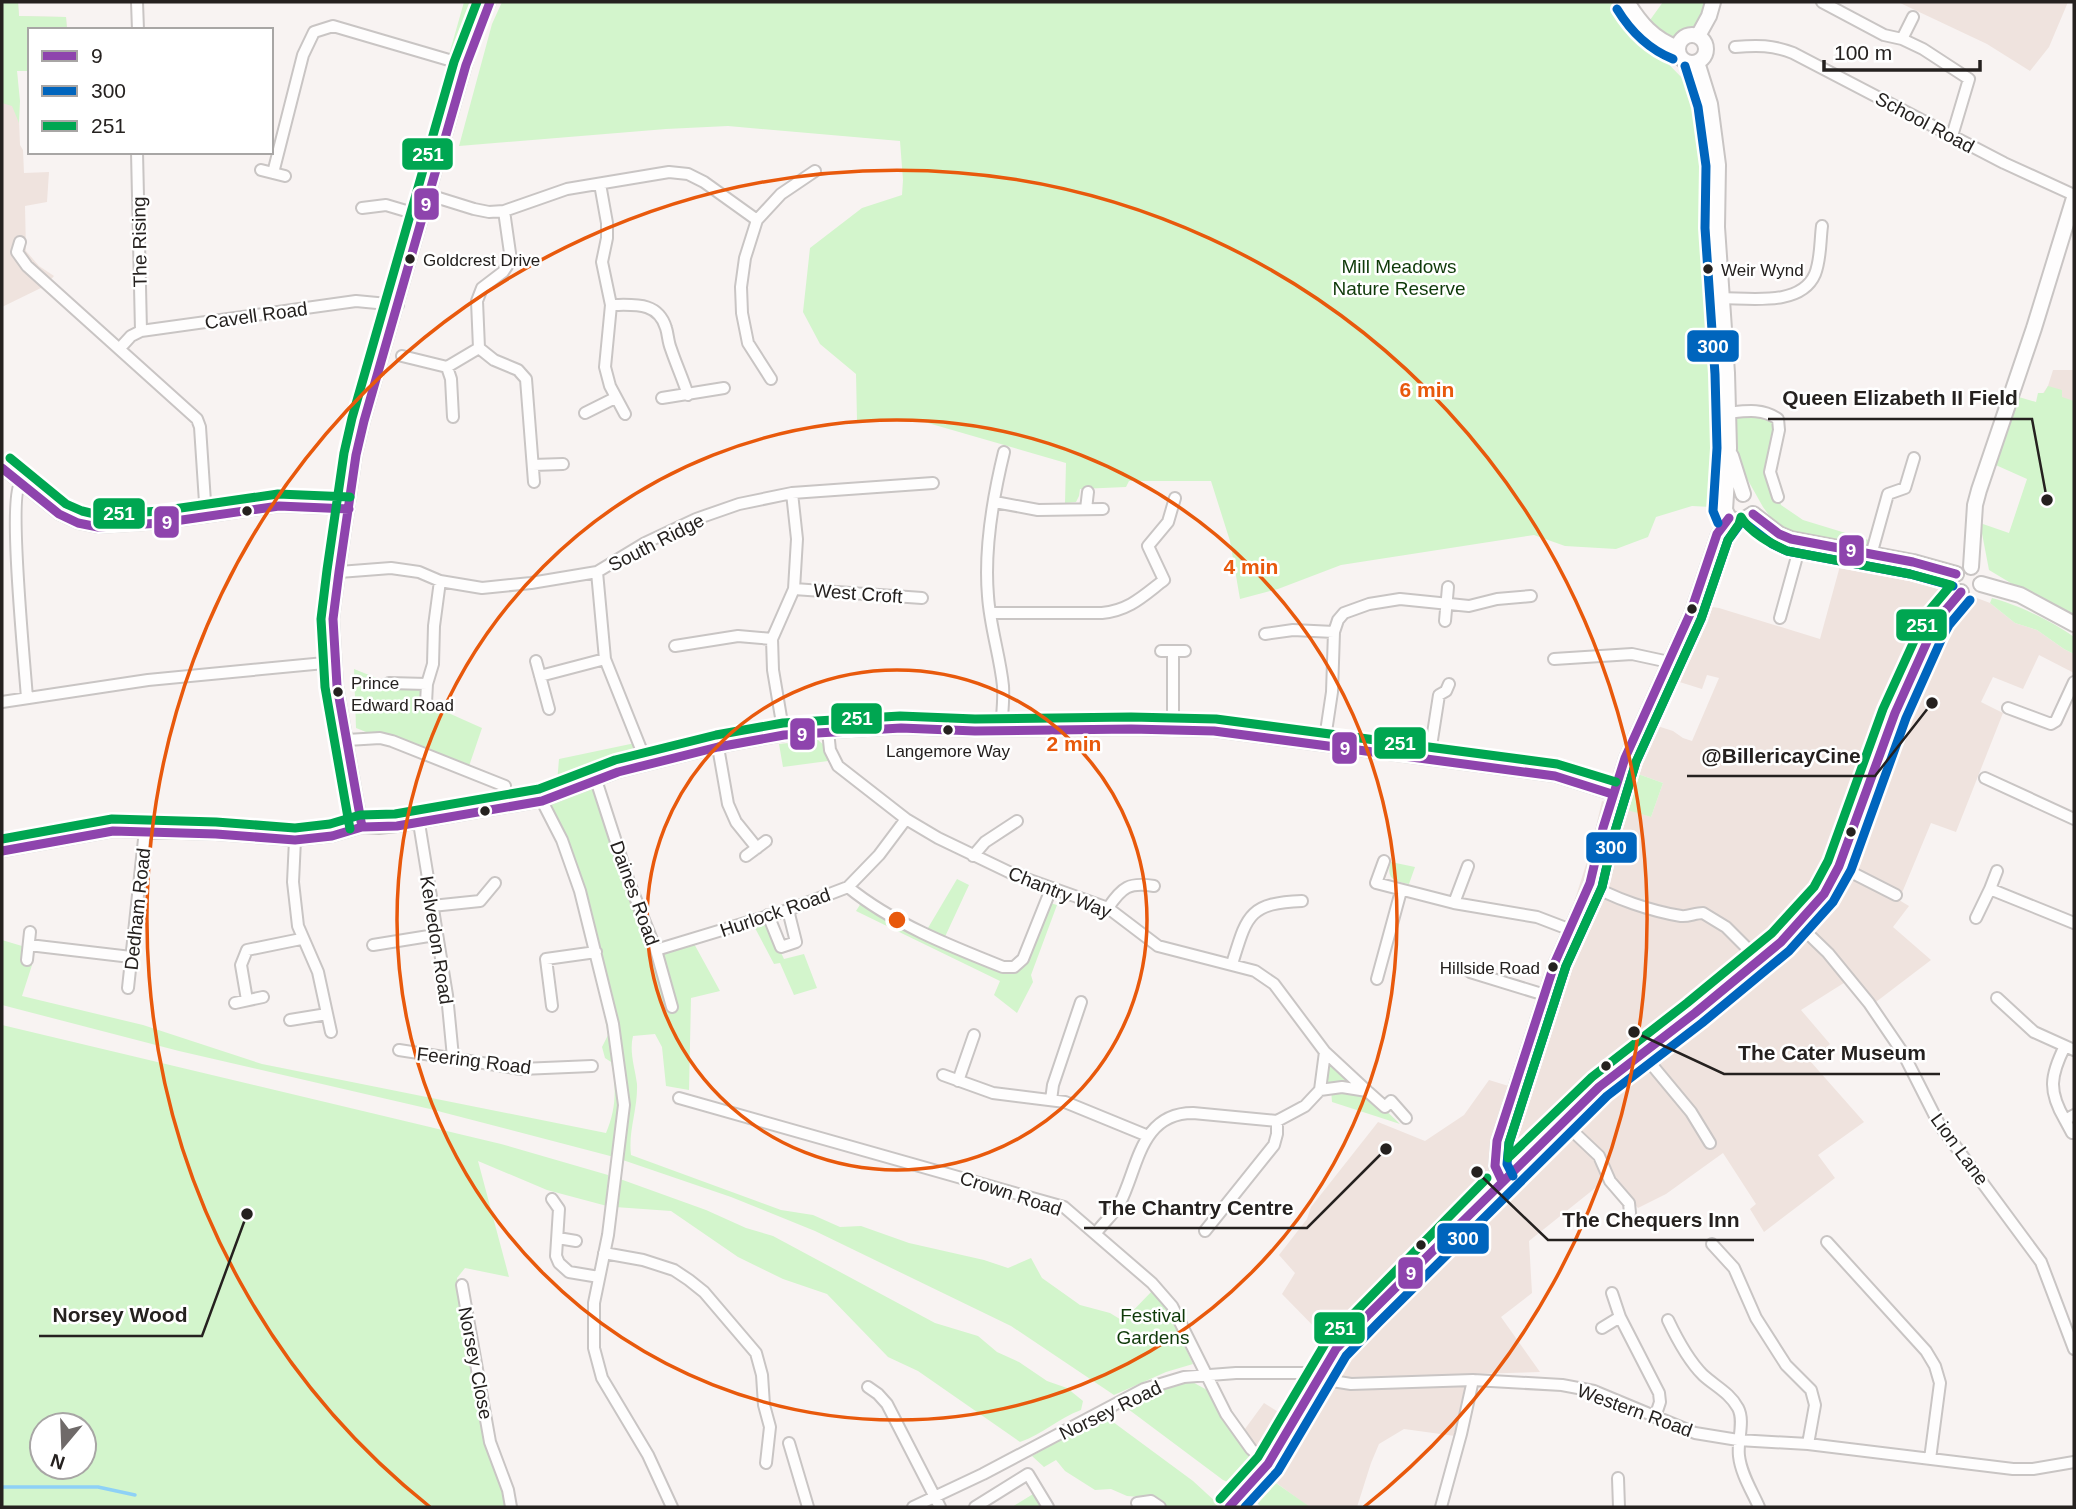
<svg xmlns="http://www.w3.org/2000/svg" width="2076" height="1509" viewBox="0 0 2076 1509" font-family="Helvetica,sans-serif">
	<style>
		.built { fill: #efe3de }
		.green { fill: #d3f5cc; fill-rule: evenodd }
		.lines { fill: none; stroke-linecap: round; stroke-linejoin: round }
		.stream { stroke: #8ed1f6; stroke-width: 3.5 }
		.minor-casing { stroke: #c9c5c4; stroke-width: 14 }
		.major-casing { stroke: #c9c5c4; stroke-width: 18 }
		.minor { stroke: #fefdfd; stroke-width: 10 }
		.major { stroke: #fefdfd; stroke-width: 14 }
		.bus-1-casing { stroke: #fff; stroke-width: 14 }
		.bus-2-casing { stroke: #fff; stroke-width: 14 }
		.bus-3-casing { stroke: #fff; stroke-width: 14 }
		.bus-1 { stroke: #8e44ad; stroke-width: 9 }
		.bus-2 { stroke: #0065bd; stroke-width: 9 }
		.bus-3 { stroke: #00a651; stroke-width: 9 }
		.ring { fill: none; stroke: #e8590c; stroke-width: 3.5 }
		.bus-dot { fill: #25211f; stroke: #fff; stroke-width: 2.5 }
		.labels { text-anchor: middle; stroke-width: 5; stroke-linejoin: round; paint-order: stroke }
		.bus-label { font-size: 17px; fill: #25211f; stroke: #fff; text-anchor: start }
		.street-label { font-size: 19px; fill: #25211f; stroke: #fff }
		.park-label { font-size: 19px; fill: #0f3a09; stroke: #fff }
		.centre { fill: #e8590c; stroke: #fff; stroke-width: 3.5 }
		.ring-label { font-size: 21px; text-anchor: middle; font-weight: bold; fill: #e8590c; stroke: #fff; stroke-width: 5; stroke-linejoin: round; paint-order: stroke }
		.leader { fill: none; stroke: #25211f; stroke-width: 2.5 }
		.callout-dot { fill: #25211f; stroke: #fff; stroke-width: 2.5 }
		.callout-label { font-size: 21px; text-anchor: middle; font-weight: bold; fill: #25211f; stroke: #fff; stroke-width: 5; stroke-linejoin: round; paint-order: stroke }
		.line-badge { stroke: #fff; stroke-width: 2.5 }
		.badge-label { font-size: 19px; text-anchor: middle; font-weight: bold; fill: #fff }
	</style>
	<rect width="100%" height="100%" fill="#f8f3f2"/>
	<path class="built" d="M2,2H18L19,16L66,17L67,30H30V71H17L20,145L23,150L24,173L49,172L47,202L25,206L26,251L39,266L54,276L45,286L2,307Z
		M1898,2H2068L2049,47L2030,71L1987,44Z
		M2053,370H2074V414L2037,402L2048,386Z
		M1843,555L1941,576L1955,585L1961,592L1990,603L2015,623L2037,630L2064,649L2074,654V673L2039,655L2023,689L1993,677L1981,702L2003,713L1956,832L1931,823L1899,900L1909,906L1893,927L1931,960L1868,1008L1847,981L1801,1010L1830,1044L1811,1062L1864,1122L1818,1155L1835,1178L1764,1232L1750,1209L1756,1204L1723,1153L1666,1194L1638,1208L1609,1177L1529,1241L1532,1293L1501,1317L1540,1372L1469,1374L1455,1436L1404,1429L1379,1444L1371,1463L1357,1507H1309L1271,1479L1242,1433L1264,1403L1299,1425L1327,1379L1323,1373L1328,1341L1282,1294L1295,1273L1279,1255L1307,1219L1311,1207L1378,1122L1425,1141L1464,1115L1489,1080L1515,1088L1590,852L1602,801L1651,817L1663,783L1627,770L1645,722L1673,731L1683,738L1692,741L1719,678L1707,675L1702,689L1670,679L1699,605L1719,608L1820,639Z"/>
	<path class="green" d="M2,2H18L19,16L66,17L67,30H30V71H17L20,101L19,123L12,106L2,103Z
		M464,2H480L458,63L443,119L431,118Z
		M502,2H1618L1647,42L1686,82L1700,119L1717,474L1711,507L1692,506L1656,517L1648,537L1616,549L1565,546L1534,535L1341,565L1278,589L1240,599L1230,541L1211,481H1129L1126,487L1080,489L1079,496L1076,502L1065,503L1066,463L921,421L857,420L856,374L820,344L803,312L810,248L862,208L902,195L903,180L900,141L728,126L666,129L459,146L492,24Z
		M1663,2H1713L1693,35L1685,37L1679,44L1645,27Z
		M2048,386L2062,390V397L2074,401V621L1989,570L1980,523L2009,533L2027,479L1989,462L2012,395L2036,402L2038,393H2044Z
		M1730,412L1778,419L1770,472L1781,505L1803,520L1875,542L1873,547L1801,535L1777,526L1763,507L1736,459Z
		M1992,598C2016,604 2054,622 2074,637V654L2064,649L2037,630L2015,623L1990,603Z
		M354,669L389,683L427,684L426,703L482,728L467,772L356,728Z
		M818,740L826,747L828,761L783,767L779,744Z
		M640,742L647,764L596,780L656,950L692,940L720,991L691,998L689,1090L666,1086L662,1047L655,1034L633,1036C629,1052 635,1068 637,1084C638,1109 628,1131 631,1155L781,1210L813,1215L840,1227L861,1226L909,1243L984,1260L1008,1268L1031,1258L1042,1278L1080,1305L1110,1313L1123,1321L1153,1290L1165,1304L1193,1364L1166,1372L1114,1395L1011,1326L815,1231L731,1197L614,1157L430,1109L179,1051L2,1005V940L22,946L21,961L32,965L22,996L143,1025L262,1064L606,1133C616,1109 617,1088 611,1062L605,1058L602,1047L608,1035L604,1013L607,996L580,891L542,801L556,795L559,759Z
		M1627,770L1663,783L1651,817L1614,806Z
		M1391,862L1415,867L1409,884C1395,881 1385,879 1391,862Z
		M957,879L969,885L943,941L1013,967L1047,902L1057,905L1031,975L1033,982L1017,1013L994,995L1000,981L856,911L863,900L925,933Z
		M767,924L784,959L804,954L817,988L794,995L780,963L774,964L755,928Z
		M2,1025L501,1144L608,1175L607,1206L547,1190L478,1161L509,1277L465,1268L457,1278L463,1325L494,1466L502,1484L508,1507H2ZM42,1425H84V1467H42Z
		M1325,1052L1400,1124L1332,1102L1331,1089L1320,1090Z
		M620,1179L706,1210L746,1228L773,1236L935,1323L978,1336L997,1352L1019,1362L1047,1381L1067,1388L1083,1401L1081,1410C1059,1418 1043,1434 1020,1442L918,1371L888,1357L827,1294L783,1279L738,1257L671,1211L615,1207Z
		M1185,1378L1209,1391L1263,1466L1238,1487L1223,1480L1124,1406L1150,1387Z
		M1102,1416L1109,1419L1193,1481L1217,1503V1507H1160L1140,1497L1127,1496L1111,1489L1095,1490L1065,1471L1056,1460L1044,1467L1032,1456Z
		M1266,1480L1276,1483L1310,1507H1261L1257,1503L1258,1486Z
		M1038,1491L1048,1507H1012Z"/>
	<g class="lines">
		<path class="stream" d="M2,1487H98L135,1495"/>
		<g class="minor-casing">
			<path id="minor" d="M137,2L138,30
				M1822,2L1884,35L1902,39L1923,49L1969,79L1952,136
				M1902,39L1913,17
				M1735,47C1757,45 1773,45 1793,53L2004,163L2074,195
				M137,152L141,331
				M261,170L285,176
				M273,173L303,55L314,32L333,26L466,65
				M600,184L607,223V238L602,262L611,305L605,367L610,386L625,414
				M429,195L474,209L489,212L504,211L567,189L669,172L688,174L704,182L757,220
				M362,208L386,205L423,216
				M504,211L511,260L503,272L482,288L477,301L479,348L494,360L518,370L526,379L534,482
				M20,242L17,252L27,266L197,419L200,427L206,517
				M1720,298C1749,298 1801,307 1815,274C1821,259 1820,241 1822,226
				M611,305C633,305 658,301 666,328C668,334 668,342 671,349C676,364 683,379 688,395
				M120,348L131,336L141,331L356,301L398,305
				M402,356L447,367L479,348
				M447,367L451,379L453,417
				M771,379L748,343L742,313L741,287L745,258L757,220L781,194L815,171
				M662,398L724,388
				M585,413L615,398
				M1727,413C1746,411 1762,408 1778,419L1779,430L1770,472L1778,497
				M533,465L563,464
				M2,468L59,514L78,523L98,527L161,523L279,506L349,509
				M20,484C8,499 25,668 27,698
				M995,502L1038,510L1103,509
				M1086,509L1088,492
				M1871,555L1888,494L1905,488L1914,458
				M339,572L391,568L419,572L440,581L482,588L531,583L597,572L645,543L696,519L739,504L792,493L933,483
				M597,572L605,659L647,764
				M794,589L922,598
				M990,613H1102C1130,610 1143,596 1164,580L1148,546L1168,522L1175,498
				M1780,618L1801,542
				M1445,621L1448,587
				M1265,634L1293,630L1334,632
				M675,646L738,636L772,639
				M1161,651H1185
				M1554,659L1632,654L1669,662
				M536,661L549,709
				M540,676L605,659
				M389,683L427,684L433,664L434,626L440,581
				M2,702L148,680L335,662
				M426,703L427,684
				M2008,708L2051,724L2056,721L2074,682
				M1001,729C1002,715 1004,701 1003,686C1000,656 990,627 988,596C984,550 993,497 1004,452
				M1173,730V651
				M828,731L830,750L838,766L906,819L938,838L1013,874L1108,908L1158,946L1255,971L1274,984L1325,1052L1367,1091
				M784,735L773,670L772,639L794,589L797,539L792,493
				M347,740L380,738L392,741L505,786
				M1324,745L1332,692L1334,632L1338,620L1344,613L1369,604L1400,599L1469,606L1497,599L1531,596
				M718,747L728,804L736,822L757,848
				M1429,759L1439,695L1446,691L1449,684
				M1985,778L2074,819
				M596,780L629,882L656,950L672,1007
				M542,801L562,840L580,891L613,1024L624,1105L608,1235L594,1303V1348L602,1378L648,1455L672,1507
				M419,823L447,995L453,1057
				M362,827L337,686L333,619L339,572L356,455L364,421L466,65L480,24L490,2
				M295,840L293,882L298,926L318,972L331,1032
				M2,851L113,831L216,834L295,840L332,836L362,827L379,828L397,826L542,801L618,772L718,747L784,735L901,728L975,731L1131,729L1214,731L1555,776L1612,794
				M746,856L766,841
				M973,856L985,842L1017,821
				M1384,861L1376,883L1454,903L1537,917L1571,930
				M1839,866L1896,895
				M1590,883C1610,898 1655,912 1681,916C1688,917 1695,913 1703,913L1726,927L1759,960
				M848,887C892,923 950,946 1003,967H1014L1023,959L1051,889
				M1990,889L1997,871
				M1454,903L1468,866
				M432,906L480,901L495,883
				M1108,908C1122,887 1129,882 1154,886
				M768,915L781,947L796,942L788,910
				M1976,918L1990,889L2074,923
				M1799,925L1828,953L1869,1003L1903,1053L1939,1124L2041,1262L2074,1349
				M29,945L131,957
				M373,945L435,935
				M656,950L788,910L848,887L879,855L906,819
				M27,960L30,932
				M1232,964C1247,916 1248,903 1302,901
				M1470,972L1545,995
				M1377,979L1401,891
				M128,988L145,830
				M1997,998L2034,1032L2074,1050
				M247,1000L241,965L247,950L301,939
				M235,1003L263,997
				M552,1006L546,959L596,952
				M290,1020L327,1014
				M2065,1046C2050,1076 2048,1091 2065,1120L2074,1115
				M399,1050L521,1069L592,1066
				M1642,1053L1691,1112L1710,1143
				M943,1075L993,1093L1065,1102L1148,1136
				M958,1081L974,1035
				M1320,1090L1342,1087L1367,1091L1385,1107L1391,1101L1406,1118
				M1320,1090L1325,1052
				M679,1098L1064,1207L1152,1283L1172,1306L1226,1414L1251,1449L1268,1464
				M1051,1100L1053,1085L1081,1002
				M2065,1120L2072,1133
				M1563,1122L1599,1156L1610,1181L1629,1203L1630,1213
				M1502,1181L1495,1166L1497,1141L1555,962L1590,883L1603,828L1625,758L1690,614L1717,534L1729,518
				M552,1199L559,1209L556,1256L559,1263L569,1272L599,1277
				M1205,1231L1274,1145L1277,1134V1121
				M1096,1233C1103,1223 1114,1214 1120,1203C1138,1168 1140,1113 1193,1113L1277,1121L1305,1106L1320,1090
				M558,1238L576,1241
				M1827,1242L1926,1351L1935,1366L1940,1383L1930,1459
				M1712,1244L1734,1268L1756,1318L1786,1365L1811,1390L1815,1405L1808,1444
				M604,1253L643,1260L674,1270L689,1280L704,1292L756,1353L762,1375L764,1405L770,1427L766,1463
				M462,1285L490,1442L508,1490L511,1507
				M1612,1293L1620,1317L1659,1393L1660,1402L1655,1417
				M1668,1320C1677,1339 1688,1360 1703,1375C1715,1386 1730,1393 1738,1408C1745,1421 1737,1441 1739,1456C1741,1474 1752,1491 1759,1507
				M1602,1328L1620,1317
				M1320,1379L1351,1384L1473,1380L1562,1385L1594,1391L1695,1433L1738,1440L1808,1444L2013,1469H2033L2074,1462
				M868,1387L878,1394L887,1404L940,1507
				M789,1443L808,1507
				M1618,1478L1619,1507
				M1137,1503L1151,1501L1160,1507
				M913,1507L983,1474L1144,1389L1184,1377L1236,1373H1323
				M975,1507L1028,1474L1048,1507
				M1441,1507L1461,1434L1473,1380"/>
		</g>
		<g class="major-casing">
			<path id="major" d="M1627,2C1640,23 1653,39 1678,48
				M1678 49a14 14 0 1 1 28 0a14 14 0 1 1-28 0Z
				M1698,36L1709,16L1713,2
				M1697,62L1710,104L1718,165L1717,227L1727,373L1729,448L1725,510L1729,518L1740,522L1753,514
				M1731,456L1743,494
				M1753,514L1779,534L1791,539L1913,562L1956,574
				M1971,567L1975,505L1979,490L2034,328L2074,198
				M1981,584L2020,595L2074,624
				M1229,1507L1268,1464L1336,1349L1369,1314L1502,1181L1599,1087L1695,1013L1781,942L1824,894L1839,866L1895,713L1931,633L1939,618L1961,592"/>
		</g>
		<use href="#minor" class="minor"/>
		<use href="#major" class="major"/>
		<g class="bus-1-casing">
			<path id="bus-1" d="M2,468L59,514L78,523L98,527L161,523L279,506L349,509
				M1753,514L1779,534L1791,539L1913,562L1956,574
				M362,827L337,686L333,619L339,572L356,455L364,421L466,65L490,2
				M2,851L113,831L216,834L295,840L332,836L362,827L397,826L542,801L618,772L718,747L784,735L901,728L975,731L1131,729L1214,731L1555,776L1612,794
				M1502,1181L1495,1166L1497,1141L1555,962L1590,883L1603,828L1625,758L1690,614L1717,534L1729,518
				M1229,1507L1268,1464L1336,1349L1369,1314L1599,1087L1695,1013L1781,942L1824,894L1839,866L1895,713L1931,633L1939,618L1961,592"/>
		</g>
		<g class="bus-2-casing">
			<path id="bus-2" d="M1617,9C1631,32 1648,49 1673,59
				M1685,66L1698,107L1706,166L1705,228L1715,374L1717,448L1713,511L1718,523
				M1746,524L1772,544L1787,551L1910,574L1953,586
				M1513,1176L1507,1164L1509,1143L1566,966L1602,887L1615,831L1636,762L1701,619L1728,540L1739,525
				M1245,1507L1278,1471L1346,1356L1378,1323L1607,1096L1702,1023L1789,951L1833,902L1851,870L1906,718L1942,638L1949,625L1970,600"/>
		</g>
		<g class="bus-3-casing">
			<path id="bus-3" d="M10,458L66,504L82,511L99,515L160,511L278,494L350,497
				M1741,517C1750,533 1772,544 1787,551L1910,574L1951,585L1929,611L1920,628L1883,709L1828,861L1814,887L1772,933L1687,1003L1592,1077L1508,1158L1509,1143L1566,966L1602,887L1615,831L1636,762L1701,619L1728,540L1739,524Z
				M350,829L325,687L321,619L327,570L344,453L352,418L454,62L477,2
				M2,839L112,819L216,822L295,828L330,824L360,815L395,814L539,789L615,760L716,735L783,723L900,716L975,719L1131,717L1216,719L1557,764L1616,782
				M1220,1499L1258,1457L1326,1342L1487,1178"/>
		</g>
		<use href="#bus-1" class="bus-1"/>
		<use href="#bus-2" class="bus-2"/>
		<use href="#bus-3" class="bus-3"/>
	</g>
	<g class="ring">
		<circle cx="897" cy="920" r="250"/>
		<circle cx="897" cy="920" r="500"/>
		<path d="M430 1507A750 750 0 1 1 1364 1507"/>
	</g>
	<g class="bus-dot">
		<circle cx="410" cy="259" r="6"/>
		<circle cx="1708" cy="269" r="6"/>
		<circle cx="247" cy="511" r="6"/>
		<circle cx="1692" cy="609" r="6"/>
		<circle cx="338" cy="692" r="6"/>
		<circle cx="948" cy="730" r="6"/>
		<circle cx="485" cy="811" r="6"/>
		<circle cx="1851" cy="832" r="6"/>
		<circle cx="1553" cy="967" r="6"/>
		<circle cx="1606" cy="1066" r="6"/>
		<circle cx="1421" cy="1245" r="6"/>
	</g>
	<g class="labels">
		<g class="bus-label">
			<text x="423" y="266">Goldcrest Drive</text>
			<text x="1721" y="276">Weir Wynd</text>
			<text x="351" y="689">Prince<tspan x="351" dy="22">Edward Road</tspan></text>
			<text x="948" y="757" text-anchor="middle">Langemore Way</text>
			<text x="1540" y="974" text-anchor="end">Hillside Road</text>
		</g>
		<g class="street-label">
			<text transform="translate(1925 122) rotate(28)" y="7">School Road</text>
			<text transform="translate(139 242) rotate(-91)" y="7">The Rising</text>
			<text transform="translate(256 315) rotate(-8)" y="7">Cavell Road</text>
			<text transform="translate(656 542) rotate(-27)" y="7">South Ridge</text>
			<text transform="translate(858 593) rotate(4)" y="7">West Croft</text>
			<text transform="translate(1060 892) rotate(22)" y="7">Chantry Way</text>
			<text transform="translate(635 893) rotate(70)" y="7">Daines Road</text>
			<text transform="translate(137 909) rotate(-84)" y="7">Dedham Road</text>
			<text transform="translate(775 912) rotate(-19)" y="7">Hurlock Road</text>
			<text transform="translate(437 940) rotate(81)" y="7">Kelvedon Road</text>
			<text transform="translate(474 1060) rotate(7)" y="7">Feering Road</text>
			<text transform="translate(1960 1149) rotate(54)" y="7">Lion Lane</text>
			<text transform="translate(1011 1193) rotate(18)" y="7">Crown Road</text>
			<text transform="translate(476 1363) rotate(79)" y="7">Norsey Close</text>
			<text transform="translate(1110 1410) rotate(-26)" y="7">Norsey Road</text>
			<text transform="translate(1635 1410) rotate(20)" y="7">Western Road</text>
		</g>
		<g class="park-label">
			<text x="1399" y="273">Mill Meadows<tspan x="1399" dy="22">Nature Reserve</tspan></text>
			<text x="1153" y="1322">Festival<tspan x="1153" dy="22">Gardens</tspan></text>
		</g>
	</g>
	<circle cx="897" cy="920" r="10" class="centre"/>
	<g class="ring-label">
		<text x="1427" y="397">6 min</text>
		<text x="1251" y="574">4 min</text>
		<text x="1074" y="751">2 min</text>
	</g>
	<path class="leader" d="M2047 500L2032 419H1768M1932 703L1875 776H1687M1634 1032L1724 1074H1940M1386 1149L1307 1228H1084M1477 1172L1548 1240H1754M247 1214L202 1336H39"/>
	<g class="callout-dot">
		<circle cx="2047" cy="500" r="7"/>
		<circle cx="1932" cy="703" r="7"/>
		<circle cx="1634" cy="1032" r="7"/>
		<circle cx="1386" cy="1149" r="7"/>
		<circle cx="1477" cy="1172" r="7"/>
		<circle cx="247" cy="1214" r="7"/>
	</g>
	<g class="callout-label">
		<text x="1900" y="405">Queen Elizabeth II Field</text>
		<text x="1781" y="763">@BillericayCine</text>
		<text x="1832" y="1060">The Cater Museum</text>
		<text x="1196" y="1215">The Chantry Centre</text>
		<text x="1651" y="1227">The Chequers Inn</text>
		<text x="120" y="1322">Norsey Wood</text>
	</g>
	<g class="line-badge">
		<rect x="401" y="137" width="53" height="34" rx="7" fill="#00a651"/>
		<rect x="413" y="187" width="27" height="34" rx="7" fill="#8e44ad"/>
		<rect x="1686" y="329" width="54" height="34" rx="7" fill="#0065bd"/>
		<rect x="92" y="497" width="54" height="33" rx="7" fill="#00a651"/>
		<rect x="153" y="505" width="27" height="34" rx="7" fill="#8e44ad"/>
		<rect x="1838" y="534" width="27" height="33" rx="7" fill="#8e44ad"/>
		<rect x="1895" y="608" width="53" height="34" rx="7" fill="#00a651"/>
		<rect x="830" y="702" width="53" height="33" rx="7" fill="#00a651"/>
		<rect x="789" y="717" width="27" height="34" rx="7" fill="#8e44ad"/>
		<rect x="1373" y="726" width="54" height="34" rx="7" fill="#00a651"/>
		<rect x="1331" y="731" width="27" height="34" rx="7" fill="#8e44ad"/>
		<rect x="1585" y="831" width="53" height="33" rx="7" fill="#0065bd"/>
		<rect x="1436" y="1222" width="54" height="33" rx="7" fill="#0065bd"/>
		<rect x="1397" y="1256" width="27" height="34" rx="7" fill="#8e44ad"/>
		<rect x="1313" y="1311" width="53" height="34" rx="7" fill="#00a651"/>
	</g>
	<g class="badge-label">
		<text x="428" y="161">251</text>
		<text x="426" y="211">9</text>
		<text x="1713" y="353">300</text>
		<text x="119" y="520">251</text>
		<text x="167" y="529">9</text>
		<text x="1851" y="557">9</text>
		<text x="1922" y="632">251</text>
		<text x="857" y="725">251</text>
		<text x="802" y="741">9</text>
		<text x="1400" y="750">251</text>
		<text x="1345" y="755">9</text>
		<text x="1611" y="854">300</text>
		<text x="1463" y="1245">300</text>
		<text x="1411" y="1280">9</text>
		<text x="1340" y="1335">251</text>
	</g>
	<rect width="2076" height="1509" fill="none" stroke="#25211f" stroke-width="7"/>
	<rect x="28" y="28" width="245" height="126" fill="#ffffff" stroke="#a8a6a5" stroke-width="2"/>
	<rect x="42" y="51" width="35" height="10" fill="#8e44ad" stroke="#a8a6a5" stroke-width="2"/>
	<text x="91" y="63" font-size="21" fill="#25211f">9</text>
	<rect x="42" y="86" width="35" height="10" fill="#0065bd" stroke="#a8a6a5" stroke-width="2"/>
	<text x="91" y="98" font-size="21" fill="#25211f">300</text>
	<rect x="42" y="121" width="35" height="10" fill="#00a651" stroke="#a8a6a5" stroke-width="2"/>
	<text x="91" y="133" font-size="21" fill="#25211f">251</text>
	<g transform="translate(63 1446) rotate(199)"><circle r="33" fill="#ffffff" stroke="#a8a6a5" stroke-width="2"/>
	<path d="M0-5L12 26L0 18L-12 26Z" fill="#6f6a69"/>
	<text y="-10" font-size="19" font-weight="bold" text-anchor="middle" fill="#25211f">N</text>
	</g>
	<path d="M1824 60v10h156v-10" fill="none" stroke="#25211f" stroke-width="3.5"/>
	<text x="1834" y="60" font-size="21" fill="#25211f" stroke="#ffffff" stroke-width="5" paint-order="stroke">100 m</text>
</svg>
